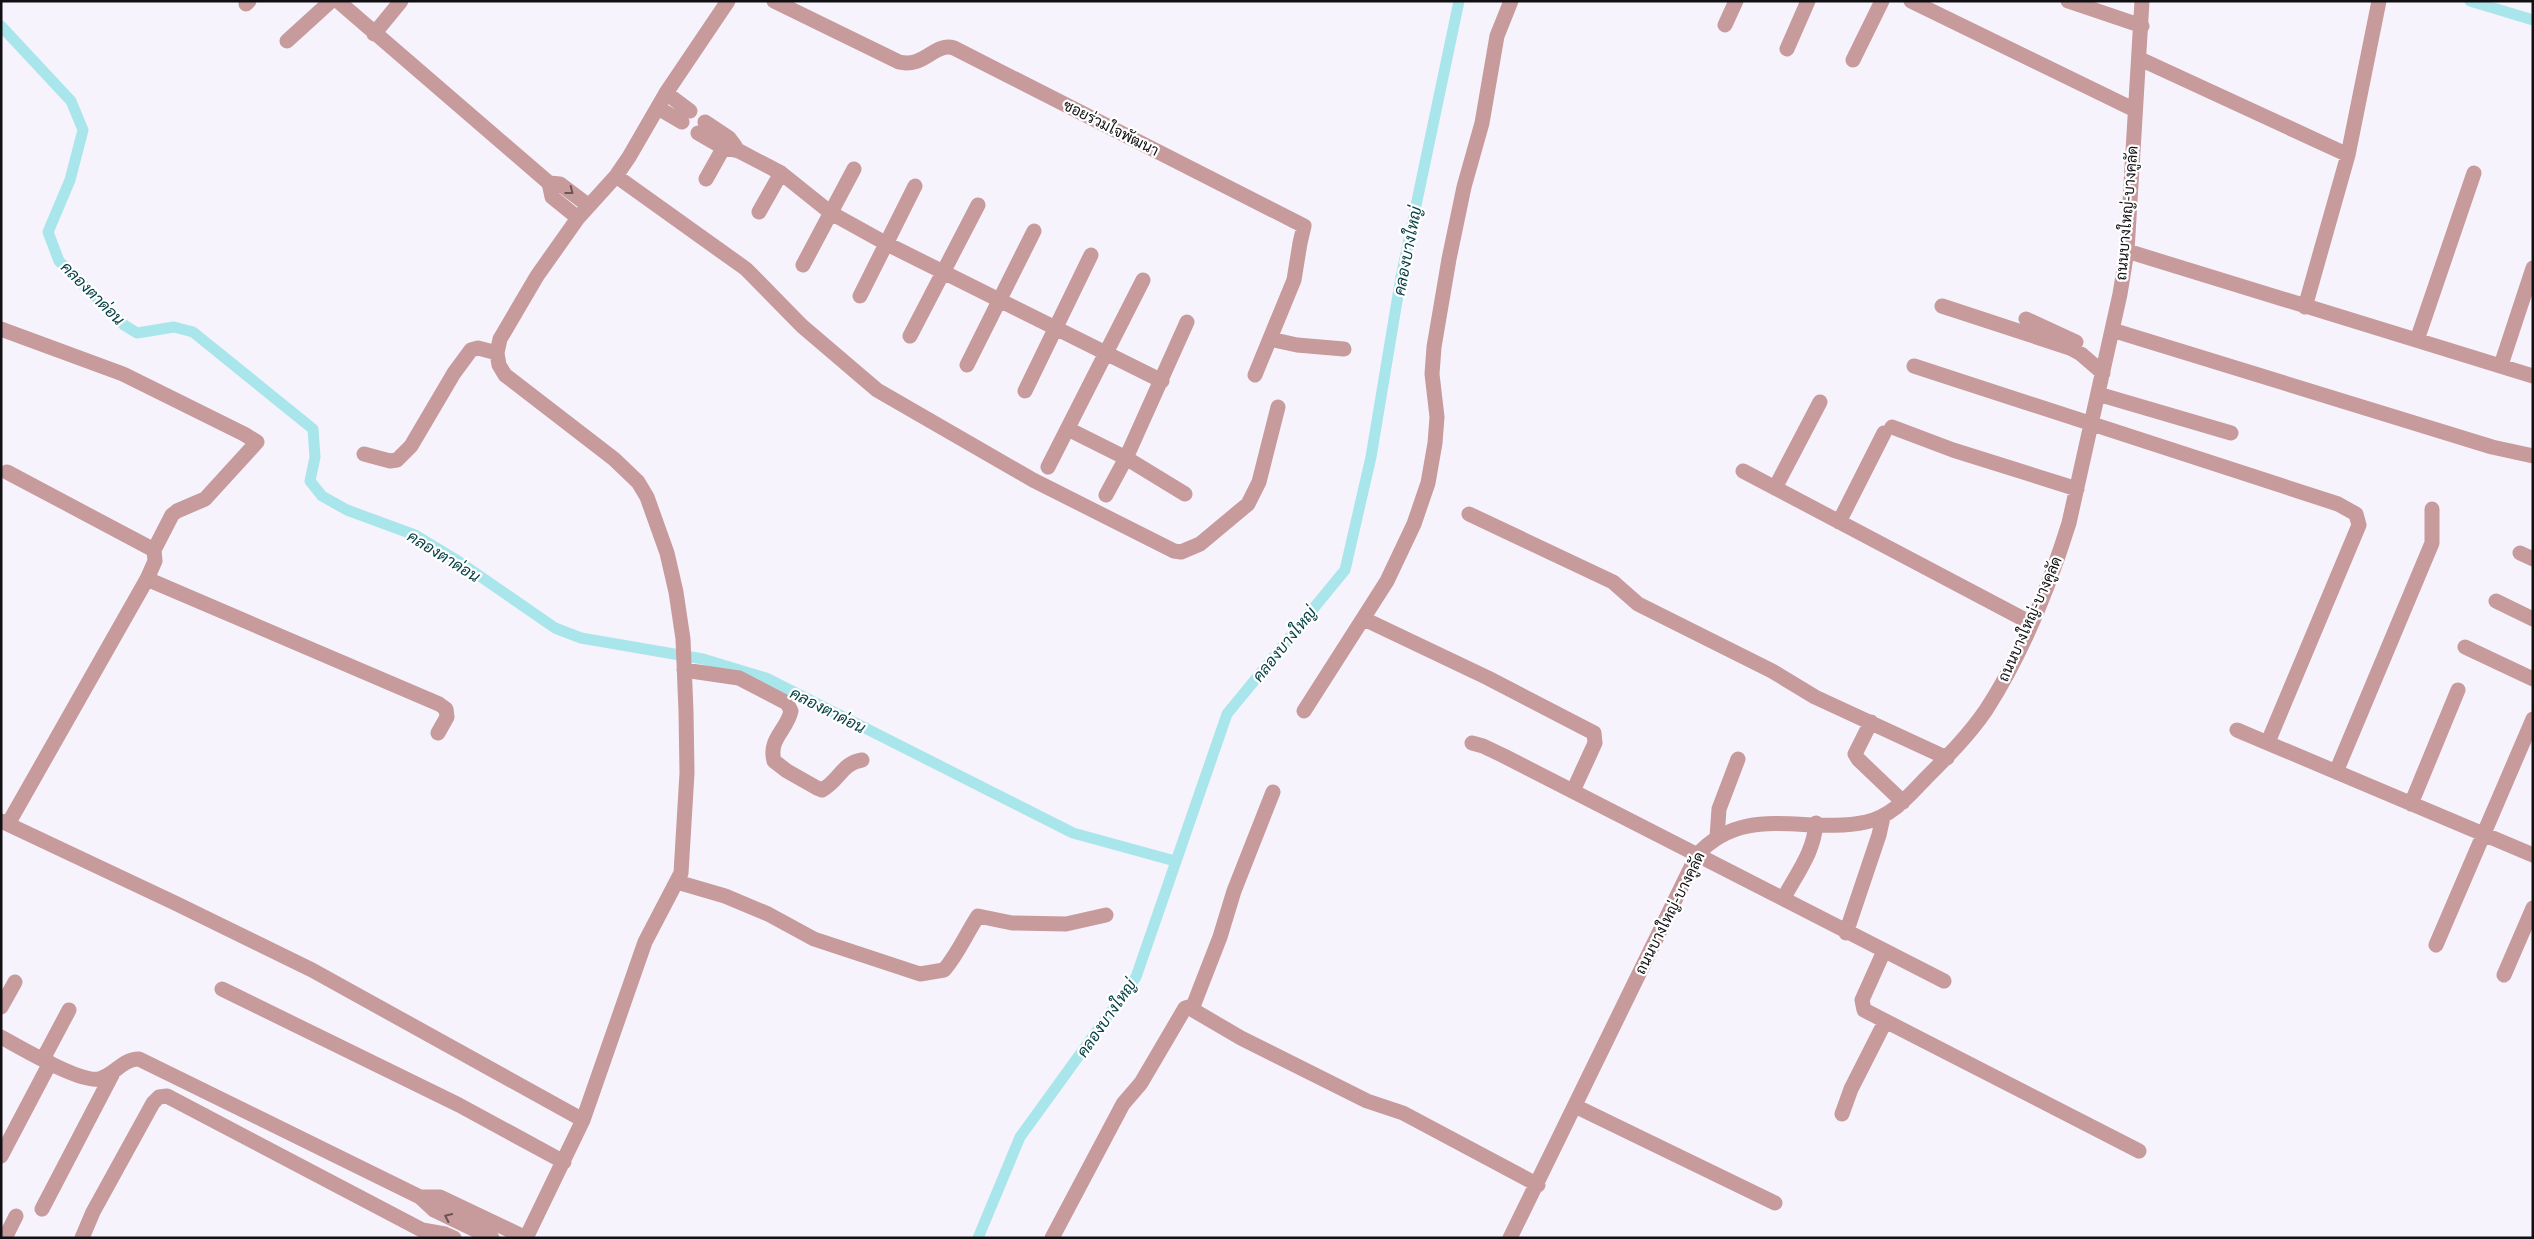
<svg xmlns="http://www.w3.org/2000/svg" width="2534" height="1239" viewBox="0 0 2534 1239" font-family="Lato,Sarabun,sans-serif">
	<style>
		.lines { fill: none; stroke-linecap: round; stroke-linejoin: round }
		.canal { stroke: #a9e6ec; stroke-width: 11 }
		.minor { stroke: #c79a9c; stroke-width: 15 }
		.oneway { stroke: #6c5457 }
		.labels { text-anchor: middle; stroke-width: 4.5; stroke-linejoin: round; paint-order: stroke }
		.street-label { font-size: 15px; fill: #100f12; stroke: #fff }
		.water-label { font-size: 16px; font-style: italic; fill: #064145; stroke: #fff }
	</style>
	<rect width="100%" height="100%" fill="#f6f3fc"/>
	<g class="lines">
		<path class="canal" d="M2470,1L2533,20
			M1,26L71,101L83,130L70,180L48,232L59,261L124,325L137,333L174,327L193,332L313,429L315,457L310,481L322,496L347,510L415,535L458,561L555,628L581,638L703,659L766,678L1073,833L1175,861
			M978,1238L1020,1137L1136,977L1227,714L1345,570L1371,457L1401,277L1459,1"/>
		<path class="minor" d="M338,1L549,183L552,197L578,218
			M774,1L899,62C925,68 934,42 954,48L1304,226L1300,243L1294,280L1255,375
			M1911,1L2135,110
			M2068,1L2142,26
			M246,4L249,1
			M1725,25L1736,1
			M374,34L401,1
			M287,41L331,1
			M1787,49L1808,1
			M2140,59L2348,155
			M1853,60L1882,1
			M666,93L690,111
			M658,108L682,122
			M705,122L729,138L735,146
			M698,133L724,148L739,151L781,173L831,213L887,244L1162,381
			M616,176L746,269L802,326L877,390L1033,480L1174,551L1181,552L1200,544L1248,504L1259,482L1278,407
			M706,179L729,138
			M549,183L560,184L589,206
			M759,212L781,173
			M2127,251L2533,376
			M803,265L854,169
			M860,296L915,186
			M1942,306L2070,348L2081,354L2103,373
			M2305,307L2348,155L2379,1
			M2026,319L2076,342
			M1,329L123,374L244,434L257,442L205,499L177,511L172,515L154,550L155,561L147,579L8,824
			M2112,330L2492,447L2533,456
			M910,336L978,205
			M1270,339L1297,345L1344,349
			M2417,340L2474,173
			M967,365L1034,231
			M2501,365L2533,268
			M1914,366L2338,504L2356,514L2359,525L2268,742
			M1025,391L1091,255
			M2098,394L2231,433
			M1892,427L1953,450L2077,489
			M1068,429L1126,458L1185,494
			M364,454L390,461L397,460L411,446L454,373L471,350L478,348L497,353
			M1048,467L1143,280
			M1743,471L2031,623
			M7,472L154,550
			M1775,488L1820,402
			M1106,495L1126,458L1187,322
			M1469,514L1613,582L1638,604L1772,671L1815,697L1947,758
			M1839,522L1884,433
			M2520,553L2533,559
			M147,579L439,704L446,709L447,717L438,733
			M2496,601L2533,619
			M1364,619L1488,678L1594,733L1595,743L1573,791
			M2465,647L2533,679
			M684,670L739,678L787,703L791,711C787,730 768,739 774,761L787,771L817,788L822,790C839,781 842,763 862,760
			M1304,711L1387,581L1414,524L1428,483L1435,443L1437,417L1432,374L1434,347L1449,259L1464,187L1482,123L1497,36L1511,1
			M1871,722L1855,754L1858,759L1903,802
			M2237,730L2533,855
			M1472,743L1483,746L1504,756L1944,981
			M2336,772L2432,543V509
			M2411,804L2458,690
			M1,821L175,903L312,970L583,1120
			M1717,837L1719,809L1738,759
			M677,882L725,896L768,914L814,939L920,974L944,970C958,954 966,934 978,916L1012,923L1066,924L1106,915
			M1787,892C1800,869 1814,850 1816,823
			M1846,933L1879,835L1883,817
			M2436,945L2533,719
			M1884,951L1862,1000L1864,1010L2139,1151
			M2504,975L2533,908
			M222,989L459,1105L564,1162
			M1,1007L15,982
			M1192,1009L1220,937L1234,891L1273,792
			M1,1037C21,1048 80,1083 99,1079C115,1075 122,1059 139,1059L420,1197
			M43,1059L69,1010
			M1575,1106L1775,1203
			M1842,1114L1851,1089L1885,1022
			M1,1156L50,1063
			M42,1209L114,1071
			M5,1238L16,1216
			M82,1238L93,1212L153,1103L159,1097L167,1096L422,1230
			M430,1238L422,1230L445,1234L454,1238
			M492,1238L434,1210L420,1197H440L526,1238
			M526,1238L583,1120L645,942L681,873L687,773L686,711L683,639L676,592L667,553L647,497L638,482L614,459L505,375L499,365L497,353L500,339L537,276L578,218L616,176L629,157L666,93L728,1
			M1052,1238L1123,1104L1141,1083L1185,1008L1188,1007L1241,1038L1367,1101L1403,1113L1538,1185
			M1510,1238L1697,855C1745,802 1806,835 1866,822C1892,816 1908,797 1926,778C1947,757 1969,735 1986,710C2023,653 2049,587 2069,523L2120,294L2127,251L2142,1"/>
	</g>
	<defs><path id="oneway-chevron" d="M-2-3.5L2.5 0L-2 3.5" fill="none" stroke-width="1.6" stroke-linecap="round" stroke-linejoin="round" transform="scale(1.25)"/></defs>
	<g class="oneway">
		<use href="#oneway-chevron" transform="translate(570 191) rotate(38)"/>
		<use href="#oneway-chevron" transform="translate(448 1217) rotate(-155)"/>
	</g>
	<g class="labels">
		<g class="street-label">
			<text transform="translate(1111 128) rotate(27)" y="5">ซอยร่วมใจพัฒนา</text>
			<text transform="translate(2127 213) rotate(-85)" y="5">ถนนบางใหญ่-บางคูลัด</text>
			<text transform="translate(2030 619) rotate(-66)" y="5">ถนนบางใหญ่-บางคูลัด</text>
			<text transform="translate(1670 913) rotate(-63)" y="5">ถนนบางใหญ่-บางคูลัด</text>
		</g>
		<g class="water-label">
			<text transform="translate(1407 251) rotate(-79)" y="6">คลองบางใหญ่</text>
			<text transform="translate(93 293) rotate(45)" y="6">คลองตาด่อน</text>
			<text transform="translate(444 556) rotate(32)" y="6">คลองตาด่อน</text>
			<text transform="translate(1284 644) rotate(-51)" y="6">คลองบางใหญ่</text>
			<text transform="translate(828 710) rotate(27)" y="6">คลองตาด่อน</text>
			<text transform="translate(1106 1018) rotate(-55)" y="6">คลองบางใหญ่</text>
		</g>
	</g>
	<rect width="2534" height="1239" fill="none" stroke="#100f12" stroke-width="5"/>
</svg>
